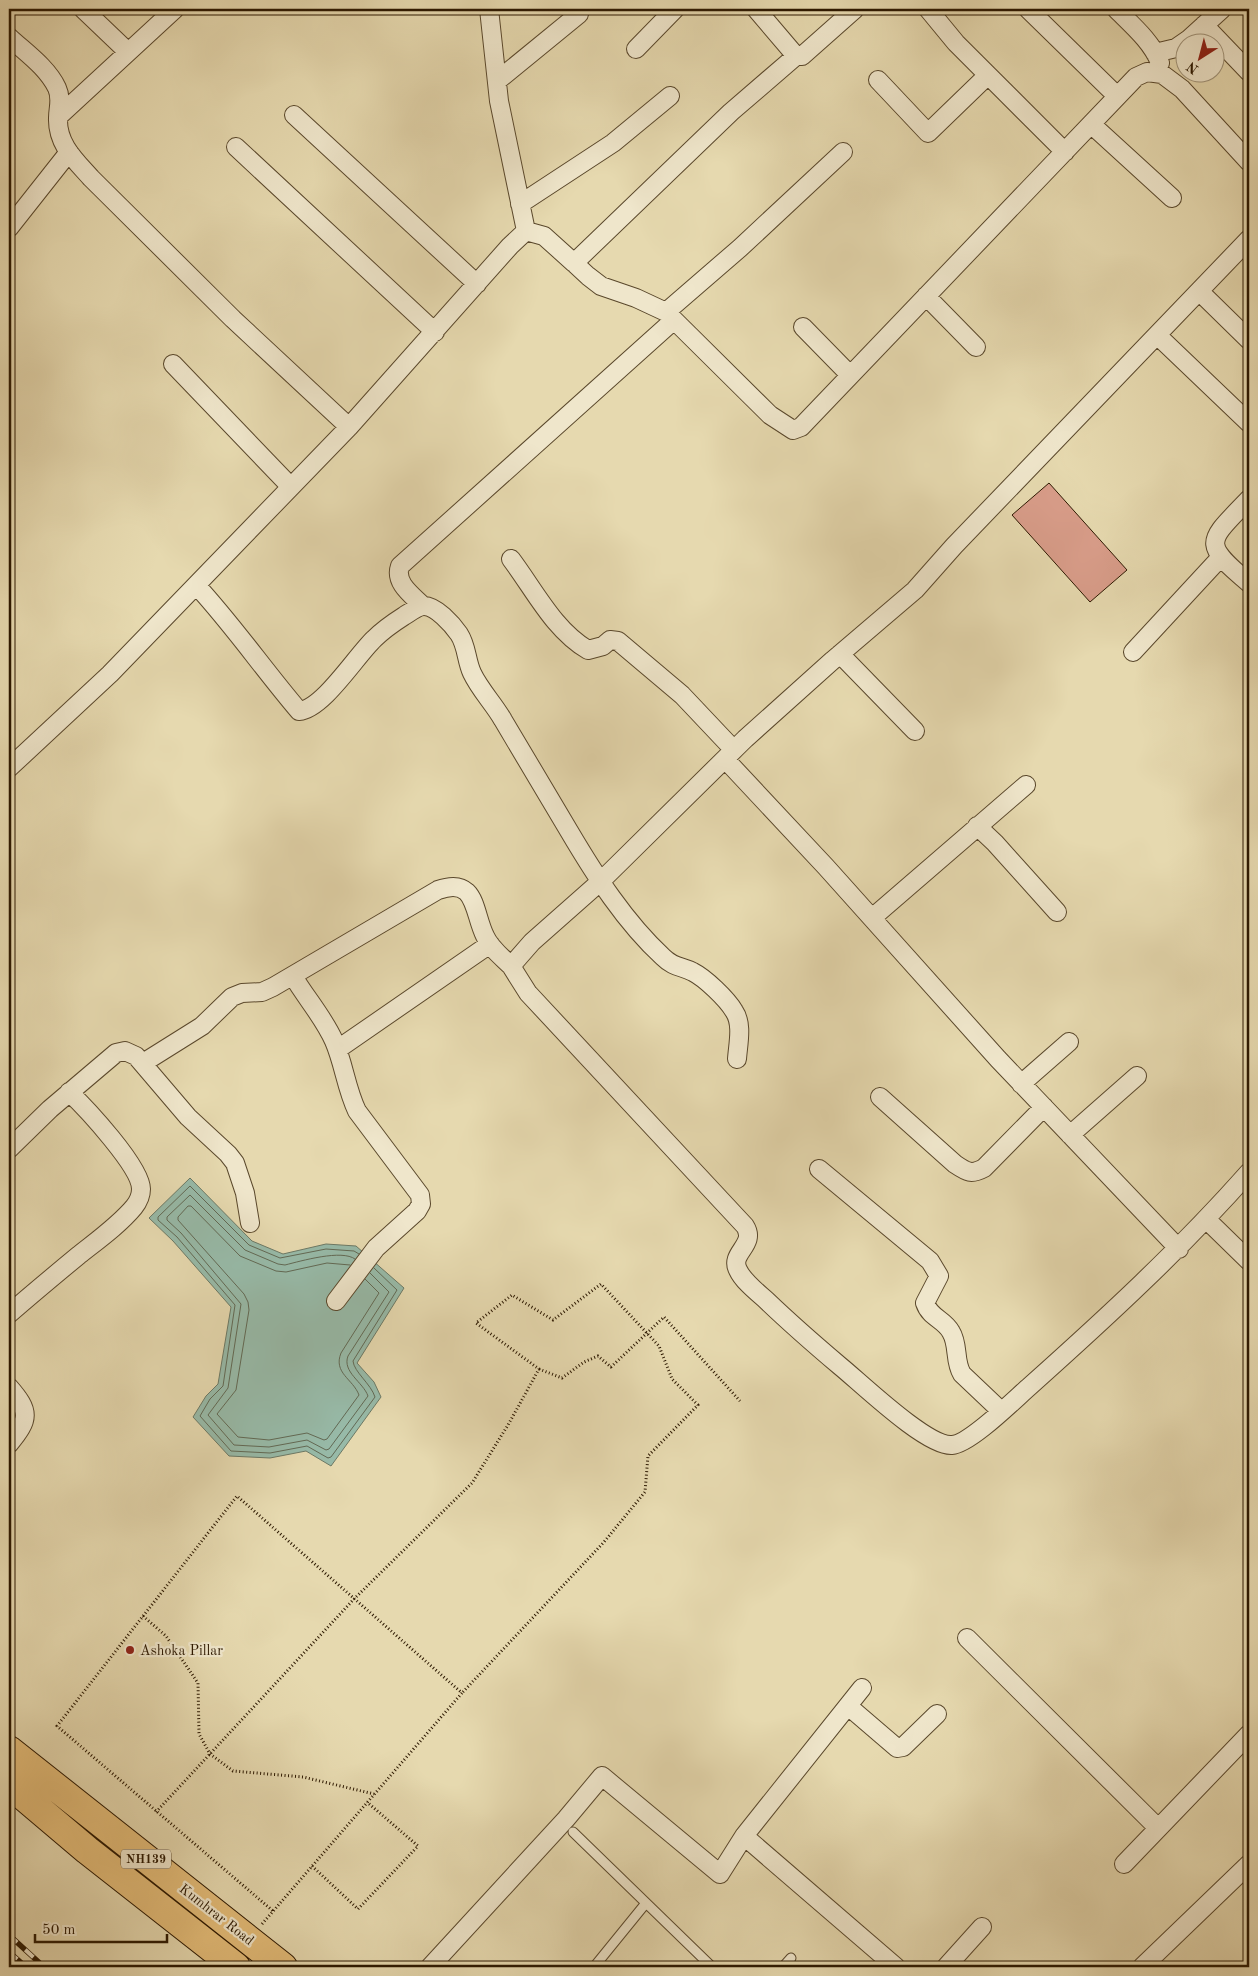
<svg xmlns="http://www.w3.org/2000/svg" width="1258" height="1976" viewBox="0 0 1258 1976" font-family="'Old Standard TT',serif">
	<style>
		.water { fill: #97baa8; stroke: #6c7965 }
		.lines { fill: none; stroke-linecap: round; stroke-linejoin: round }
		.shore { stroke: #626954; stroke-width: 1 }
		.building { fill: #d99d8a; stroke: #2c1800 }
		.service-casing { stroke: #5a482c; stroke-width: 11 }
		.minor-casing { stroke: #5a482c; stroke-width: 20 }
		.trunk-casing { stroke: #2c1800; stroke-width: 30 }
		.path { stroke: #2c1800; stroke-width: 3; stroke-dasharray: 1 2.5; stroke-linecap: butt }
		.service { stroke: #efe6cb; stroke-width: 9 }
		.minor { stroke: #efe6cb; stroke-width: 18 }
		.trunk { stroke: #e3bc78; stroke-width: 28 }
		.rail-casing { stroke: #2c1800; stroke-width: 5.5 }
		.rail { stroke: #efe6cb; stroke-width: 4; stroke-dasharray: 11; stroke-linecap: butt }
		.poi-dot { fill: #8f2418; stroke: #efe6cb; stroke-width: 2 }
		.labels { text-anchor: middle; stroke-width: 4.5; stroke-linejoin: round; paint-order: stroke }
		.shield { fill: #efe6cb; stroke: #66563d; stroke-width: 1 }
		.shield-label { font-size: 12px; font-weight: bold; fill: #2c1800 }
		.poi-label { font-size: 14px; fill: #2c1800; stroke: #efe6cb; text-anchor: start }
		.street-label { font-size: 14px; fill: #2c1800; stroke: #efe6cb }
	</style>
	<rect width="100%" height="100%" fill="#e6d9af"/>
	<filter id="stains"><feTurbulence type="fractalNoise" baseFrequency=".004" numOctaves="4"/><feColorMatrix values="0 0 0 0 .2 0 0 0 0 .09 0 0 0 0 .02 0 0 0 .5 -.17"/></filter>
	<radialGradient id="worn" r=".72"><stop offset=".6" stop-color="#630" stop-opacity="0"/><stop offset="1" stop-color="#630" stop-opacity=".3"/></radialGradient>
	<path class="water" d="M190,1178L252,1241L283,1254L326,1244L356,1246L404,1288L357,1363L374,1382L381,1397L331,1466L306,1451L270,1458L229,1456L193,1417L206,1396L218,1384L231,1307L173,1241L149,1218Z"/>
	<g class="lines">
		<path class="shore" d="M359,1254L354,1251L326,1249L280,1258L249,1245L190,1186L158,1217V1220L177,1237L235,1305L223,1386L210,1399L200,1416L231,1451L270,1453L307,1446L328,1458L331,1457L375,1397C371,1384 354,1372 353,1361L397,1290L374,1268
			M355,1259C342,1249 301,1261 285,1265L278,1264L245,1250L190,1195L167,1217V1220L181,1233L241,1304L228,1388L208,1415L234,1445L269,1447L307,1440L326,1450L329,1449L368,1396C363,1382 342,1372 348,1356L389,1292L370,1273
			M350,1265L327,1263L286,1272L276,1271L240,1256L191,1206H188L178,1217V1220L244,1294L248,1302L249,1310L236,1390L217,1414L238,1437L269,1440L307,1433L324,1440L327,1439L359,1395C353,1379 333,1373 341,1353L379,1293L365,1279"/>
	</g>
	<path class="building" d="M1049,483L1127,570L1090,602L1012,515Z"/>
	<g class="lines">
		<g class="service-casing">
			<path id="service" d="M573,1832L712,1967
				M594,1967L646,1903
				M783,1967L791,1958"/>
		</g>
		<g class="minor-casing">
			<path id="minor" d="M83,9L128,52
				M489,9L499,101L526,231
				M928,9L956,43L1065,152
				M1028,9L1117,96
				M1116,9C1132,25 1152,42 1160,63
				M1204,25L1249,72
				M9,37C25,52 47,67 57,88C62,99 58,107 58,118C57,144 75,160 91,178L233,319L349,427
				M636,49L675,9
				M1155,53L1176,48L1189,39L1222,9
				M796,56H802L855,9
				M878,80L928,133L988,75
				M497,81L579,14
				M294,115L477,284
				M58,117L175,9
				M1091,124L1172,198
				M236,147L435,332
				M520,204L613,143L670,96
				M9,228L69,152
				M574,263L588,276L601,286L636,298L666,312L770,415L793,430L801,427L1136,77L1147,72L1162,74L1182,89L1249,162
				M1200,292L1249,340
				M926,296L976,347
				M666,312L740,248L843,152
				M803,327L850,375
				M1158,336L1249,423
				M173,364L291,487
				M1249,499C1208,542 1200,542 1249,583
				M511,559C535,591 554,630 588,650L603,646L610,640L618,641L682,695L734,750
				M196,585C233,625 264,670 299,711C323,709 356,656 374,639C383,630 393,623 404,616C409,613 418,606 424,606C436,606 452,624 459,634C467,646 466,660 472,673C480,690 494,704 503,720C525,757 547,794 569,831C595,875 625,922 663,957C674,968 682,966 693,972C705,978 727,999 734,1011C743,1024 738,1044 737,1059
				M423,606C412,595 394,583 400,566L674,320
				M1133,652L1220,558
				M840,654L915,731
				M725,759L826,867L998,1059L1179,1249
				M9,768L110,674L349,427L510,246L526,231L544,236L574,263L731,112L796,56L756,9
				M977,826L995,843L1057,912
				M872,918L1026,785
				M511,966L528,993L745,1226C757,1245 729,1253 738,1270C743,1281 757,1292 766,1300C790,1323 814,1344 840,1366C861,1383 927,1447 952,1445C970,1444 1015,1399 1030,1386C1106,1318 1181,1249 1249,1172
				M293,976C306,998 324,1018 334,1041C344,1064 346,1088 357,1111L420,1195L421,1204L417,1211L376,1248L336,1301
				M338,1049L490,944
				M143,1063L202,1026L232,997L242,993L262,992L273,987L438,890C477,876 473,912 485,936C490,948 502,957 511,966L532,942L601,881L745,739L833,660L915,590L954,546L1249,239
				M1021,1084L1069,1042
				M880,1097L955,1164C967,1172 971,1175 984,1168L1044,1107
				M1070,1135L1137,1076
				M9,1149L50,1109L116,1053L125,1051L136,1056L188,1117L228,1154L235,1163L245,1193L250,1223
				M819,1169L930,1261L939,1276L925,1303C930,1318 944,1319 951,1332C959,1345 954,1361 962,1374L1001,1411
				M1207,1220L1249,1261
				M9,1314C32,1294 56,1274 79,1255C98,1240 119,1225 134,1207C138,1202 141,1196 141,1189C141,1167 86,1108 69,1092
				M9,1387C30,1411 30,1419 9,1444
				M967,1638L1158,1828
				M848,1706L897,1748L903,1747L937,1714
				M744,1836L896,1967
				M1124,1864L1249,1734
				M430,1967L566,1819L602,1776L720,1874L744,1836L862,1688
				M946,1967L982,1927
				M1142,1967L1249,1864"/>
		</g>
		<g class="trunk-casing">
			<path id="trunk" d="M9,1750L283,1967
				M9,1784L87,1850L236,1967"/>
		</g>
		<path class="path" d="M539,1369L562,1378L584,1362L598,1356L611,1367L664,1317L740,1401
			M143,1616L166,1636L198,1683L199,1734L210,1754L233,1771L303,1777L374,1794
			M156,1812L354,1599L472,1483L508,1425L539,1369L476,1323L512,1295L553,1320L601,1284L659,1346L672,1379L698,1405L648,1456L645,1492L604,1542L462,1693
			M312,1866L358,1909L418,1846L367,1802
			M262,1924L462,1693L237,1496L57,1726L273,1911"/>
		<use href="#service" class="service"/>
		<use href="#minor" class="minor"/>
		<use href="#trunk" class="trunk"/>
		<g class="rail-casing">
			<path id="rail" d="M9,1935L44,1967
				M9,1952L26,1967"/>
		</g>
		<use href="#rail" class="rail"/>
	</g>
	<circle class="poi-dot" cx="130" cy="1650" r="5"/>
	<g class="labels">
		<rect class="shield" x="121" y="1849.5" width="50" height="19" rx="4"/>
		<g class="shield-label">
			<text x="146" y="1863">NH139</text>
		</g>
		<g class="poi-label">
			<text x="140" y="1655">Ashoka Pillar</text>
		</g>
		<g class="street-label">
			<text transform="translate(217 1914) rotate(38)" y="5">Kumhrar Road</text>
		</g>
	</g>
	<rect width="1258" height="1976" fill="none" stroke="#e6d9af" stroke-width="30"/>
	<rect x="10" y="10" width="1238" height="1956" fill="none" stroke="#2c1800" stroke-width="2.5"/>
	<rect x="15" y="15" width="1228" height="1946" fill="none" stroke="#2c1800"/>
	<g transform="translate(1200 58) rotate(216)"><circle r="24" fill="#efe6cb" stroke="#a1947a"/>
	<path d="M0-4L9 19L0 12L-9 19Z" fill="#8f2418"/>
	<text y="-8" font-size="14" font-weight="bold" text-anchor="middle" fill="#2c1800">N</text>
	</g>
	<path d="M35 1934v8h132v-8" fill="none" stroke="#2c1800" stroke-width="2.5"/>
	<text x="42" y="1934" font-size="15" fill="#2c1800" stroke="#efe6cb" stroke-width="4" paint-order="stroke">50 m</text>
	<rect width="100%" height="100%" filter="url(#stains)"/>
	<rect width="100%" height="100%" fill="url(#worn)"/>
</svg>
